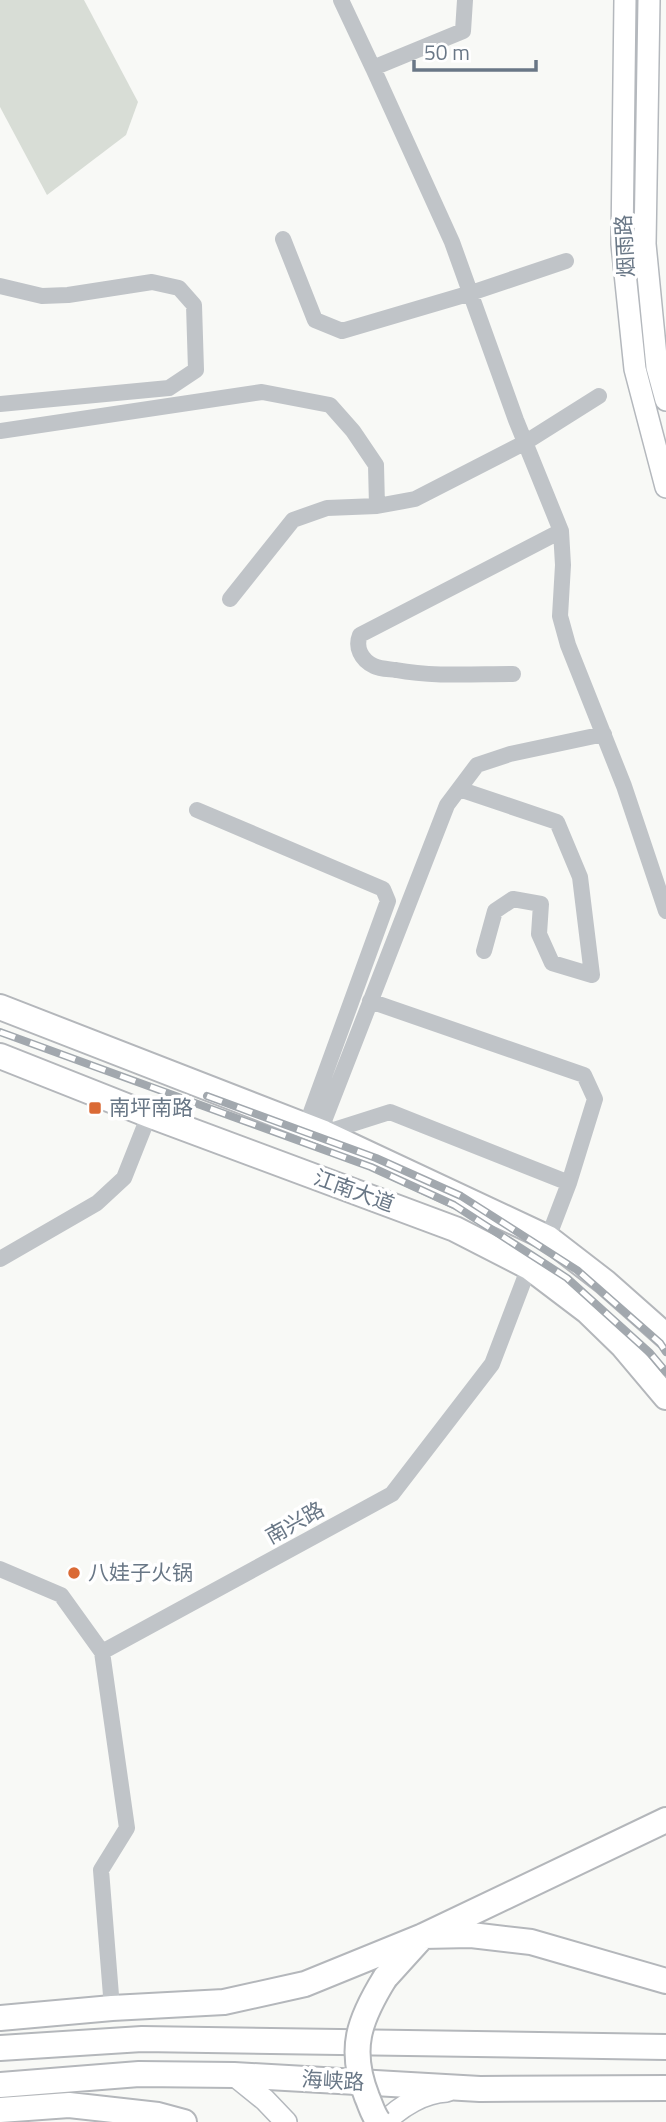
<svg xmlns="http://www.w3.org/2000/svg" width="666" height="2122" viewBox="0 0 666 2122" font-family="'Titillium Web','Noto Sans SC',sans-serif">
	<style>
		.green { fill: #d8ddd6 }
		.lines { fill: none; stroke-linecap: round; stroke-linejoin: round }
		.major-casing { stroke: #b4b8bd; stroke-width: 24 }
		.highway-casing { stroke: #b4b7bb; stroke-width: 28 }
		.minor { stroke: #c0c4c8; stroke-width: 16 }
		.major { stroke: #fff; stroke-width: 21 }
		.highway { stroke: #fff; stroke-width: 24 }
		.rail-casing { stroke: #a2a8ae; stroke-width: 8 }
		.rail { stroke: #fff; stroke-width: 5; stroke-dasharray: 16; stroke-linecap: butt }
		.highway-bridge-casing { stroke: #b4b7bb; stroke-width: 28; stroke-linecap: butt }
		.highway-bridge { stroke: #fff; stroke-width: 24 }
		.poi-dot { fill: #da6a35; stroke: #fff; stroke-width: 2.5 }
		.labels { text-anchor: middle; stroke-width: 7; stroke-linejoin: round; paint-order: stroke }
		.street-label { font-size: 21px; fill: #697786; stroke: #fff }
		.poi-label { font-size: 21px; fill: #697786; stroke: #fff; text-anchor: start }
	</style>
	<rect width="100%" height="100%" fill="#f8f9f6"/>
	<path class="green" d="M0,0H84L138,102L126,135L47,195L0,107Z"/>
	<g class="lines">
		<g class="major-casing">
			<path id="major" d="M625,0L622,244L635,369L666,487
				M649,0L645,244L657,367L666,400
				M234,2075L265,2100L286,2122
				M385,2122C401,2106 424,2092 447,2091"/>
		</g>
		<g class="highway-casing">
			<path id="highway" d="M0,1007L324,1133L548,1238L605,1282L666,1336
				M0,1056L149,1115L455,1229L529,1267L587,1311L623,1346L666,1397
				M385,1978L423,1936L471,1935L531,1942L666,1981
				M0,2018L112,2008L224,2002L305,1984L423,1936L666,1820
				M0,2048L142,2039L666,2047
				M0,2085L139,2074L234,2075L480,2089L666,2088
				M0,2110L69,2105L158,2115L184,2122"/>
		</g>
		<path class="minor" d="M341,0L373,68L463,31L465,0
			M373,68L452,242L516,420L561,531L563,565L560,616L568,645L624,786L666,911
			M283,239L315,320L342,331L471,293L566,261
			M0,286L42,296L68,295L152,282L179,288L194,305L196,370L169,388L0,404
			M0,431L262,392L330,405L353,431L376,465L377,506
			M230,599L293,520L327,508L377,506L415,499L526,442L599,396
			M513,674C474,674 434,677 396,670C389,669 380,669 374,666C361,660 355,647 360,635L561,531
			M459,789L557,822L580,877L592,975L552,963L539,934L541,904L513,899L495,911L484,951
			M197,810L383,889L388,901L306,1126
			M370,1001L584,1075L595,1099L569,1183L548,1238
			M320,1131L447,805L477,765L510,754L604,734
			M324,1133L390,1112L569,1183
			M0,1259L97,1203L124,1178L149,1115
			M0,1569L61,1595L102,1652L392,1494L492,1364L529,1267
			M102,1652L127,1828L101,1870L112,2008"/>
		<use href="#major" class="major"/>
		<use href="#highway" class="highway"/>
		<g class="rail-casing">
			<path id="rail" d="M0,1032L371,1167L454,1205L567,1278L650,1353L666,1372
				M207,1096L376,1158L461,1196L577,1270L660,1343L666,1352"/>
		</g>
		<use href="#rail" class="rail"/>
		<g class="highway-bridge-casing">
			<path id="highway-bridge" d="M379,2122C373,2115 371,2106 367,2097C348,2049 359,2020 385,1978"/>
		</g>
		<use href="#highway-bridge" class="highway-bridge"/>
	</g>
	<g class="poi-dot">
		<rect x="88" y="1101" width="14" height="14" rx="3.5"/>
		<circle cx="74" cy="1573" r="7"/>
	</g>
	<g class="labels">
		<g class="street-label">
			<text transform="translate(625 246) rotate(-93)" y="7">烟雨路</text>
			<text transform="translate(354 1191) rotate(20)" y="7">江南大道</text>
			<text transform="translate(295 1523) rotate(-29)" y="7">南兴路</text>
			<text transform="translate(333 2081) rotate(3)" y="7">海峡路</text>
		</g>
		<g class="poi-label">
			<text x="109" y="1115">南坪南路</text>
			<text x="88" y="1580">八娃子火锅</text>
		</g>
	</g>
	<path d="M414 60v10h122v-10" fill="none" stroke="#697786" stroke-width="3.5"/>
	<text x="424" y="60" font-size="21" fill="#697786" stroke="#ffffff" stroke-width="5" paint-order="stroke">50 m</text>
</svg>
